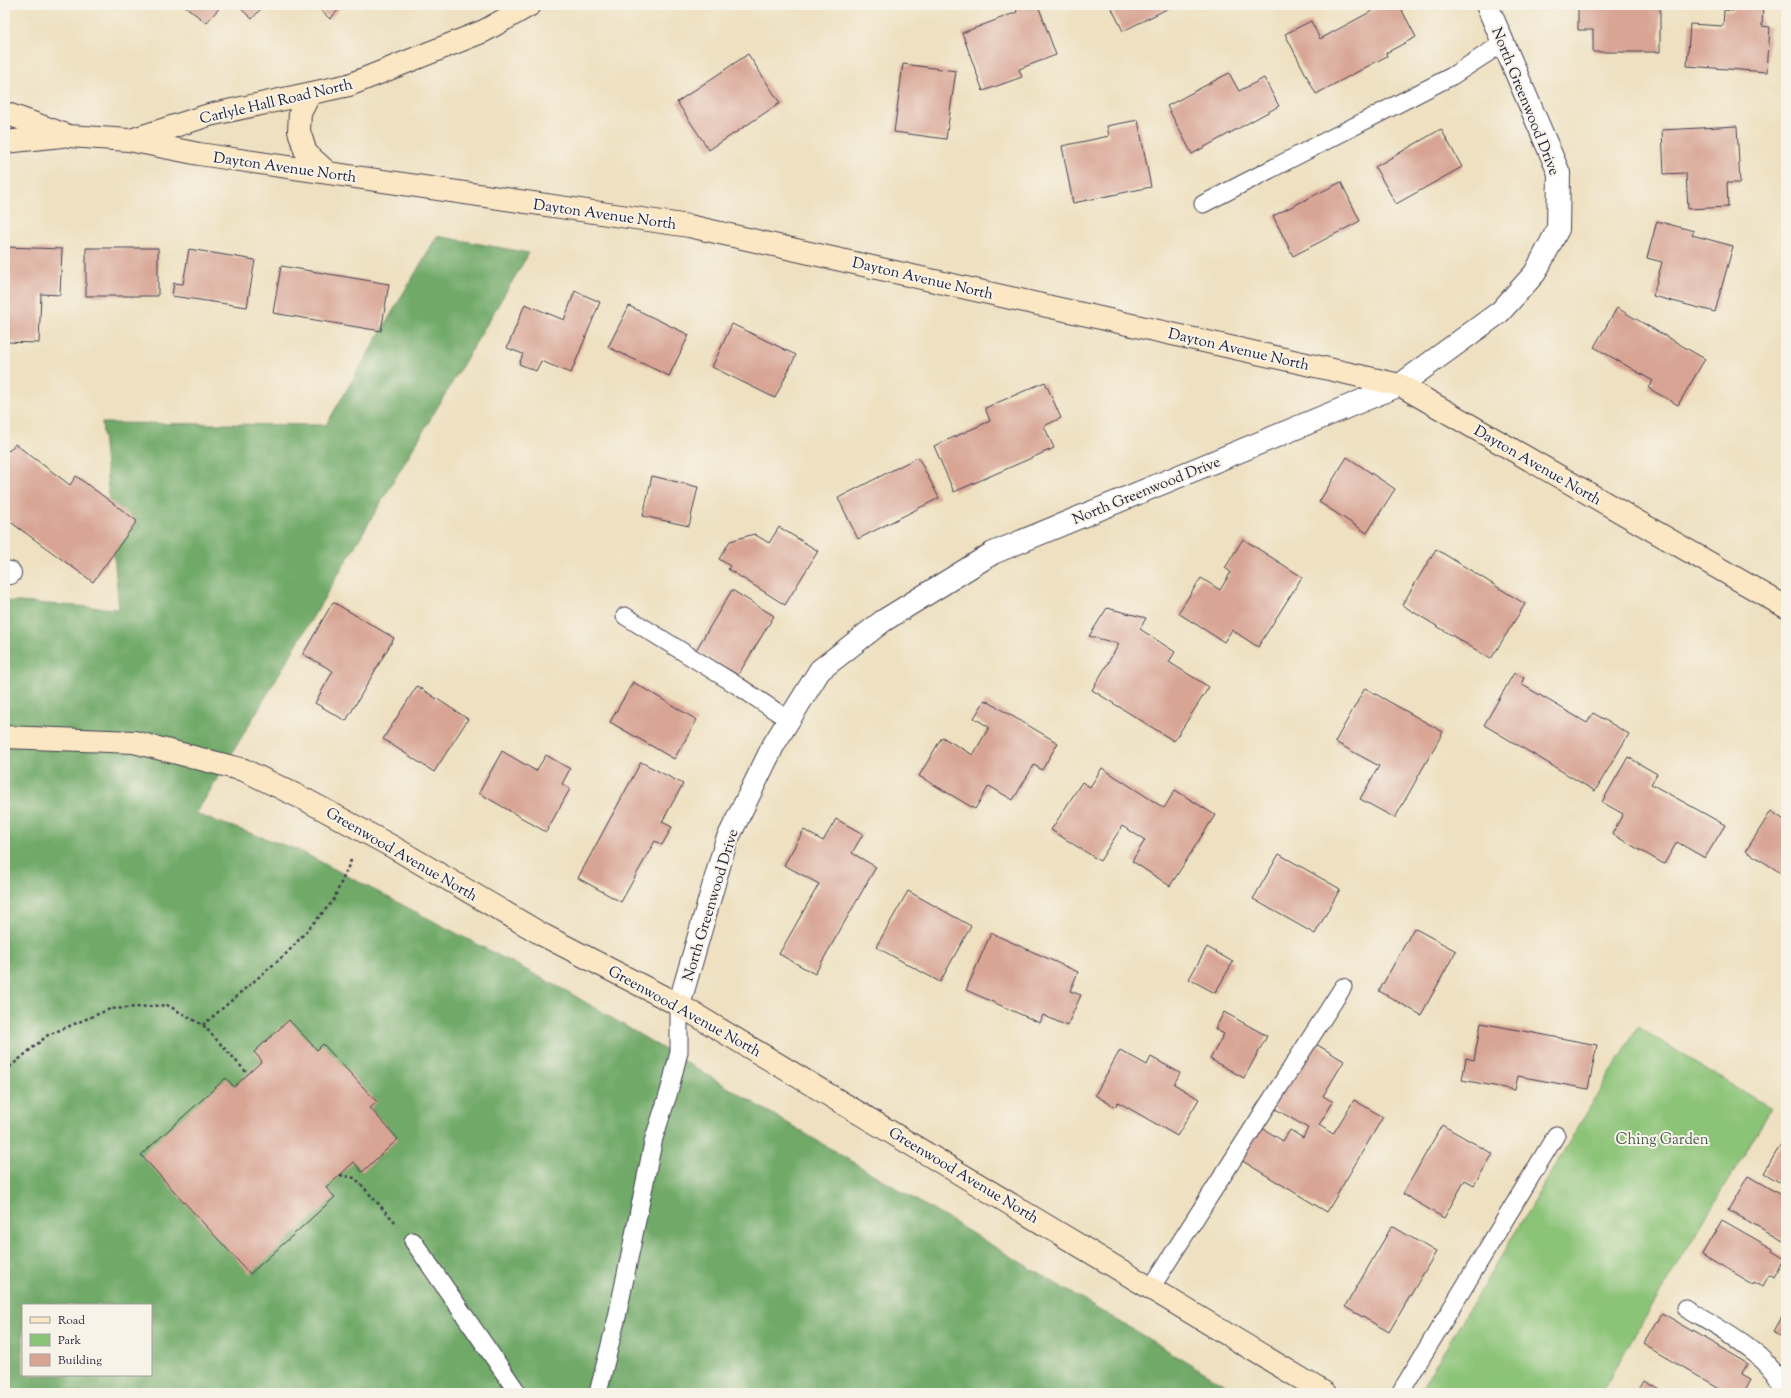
<svg xmlns="http://www.w3.org/2000/svg" width="1791" height="1398" viewBox="0 0 1791 1398" font-family="'Sorts Mill Goudy',serif">
	<style>
		.green { fill: #8bc377; stroke: #567259 }
		.forest { fill: #70a968; stroke: #496652; fill-rule: evenodd }
		.building { fill: #d8a595 }
		.lines { fill: none; stroke-linecap: round; stroke-linejoin: round }
		.lane-casing { stroke: #413e4f; stroke-width: 19 }
		.street-casing { stroke: #413e4f; stroke-width: 24 }
		.secondary-casing { stroke: #413e4f; stroke-width: 24 }
		.path { stroke: #413e4f; stroke-width: 2.5; stroke-dasharray: 3 3; stroke-linecap: butt }
		.lane { stroke: #fff; stroke-width: 17 }
		.street { stroke: #fff; stroke-width: 22 }
		.secondary { stroke: #fbe7c3; stroke-width: 22 }
		.labels { text-anchor: middle; stroke-width: 4; stroke-linejoin: round; paint-order: stroke }
		.street-label { font-size: 15px; fill: #22223b; stroke: #f7f3e8 }
		.park-label { font-size: 15px; fill: #475a50; stroke: #f7f3e8 }
	</style>
	<rect width="100%" height="100%" fill="#f7f3e8"/>
	<filter id="ink" filterUnits="userSpaceOnUse"><feTurbulence type="fractalNoise" baseFrequency=".025" numOctaves="2"/><feDisplacementMap in="SourceGraphic" scale="8" xChannelSelector="R" yChannelSelector="G"/><feConvolveMatrix kernelMatrix="1 2 1 2 8 2 1 2 1" color-interpolation-filters="sRGB"/></filter>
	<filter id="wash" filterUnits="userSpaceOnUse"><feTurbulence type="fractalNoise" baseFrequency=".012" numOctaves="4" result="noise"/><feDisplacementMap in="SourceGraphic" scale="16" xChannelSelector="R" yChannelSelector="G"/><feGaussianBlur stdDeviation="0.9" result="paint"/><feColorMatrix in="noise" values="0 0 0 0 0 0 0 0 0 0 0 0 0 0 0 0 0 1.4 0 .05"/><feComposite in="paint" operator="in"/></filter>
	<g filter="url(#wash)">
		<rect width="100%" height="100%" fill="#eee0c0"/>
		<path class="green" d="M1638,1027L1771,1109L1600,1393H1419Z"/>
		<path class="forest" d="M437,236L529,253L196,814L298,850L570,993L1239,1393H5V601L119,609L102,423L326,425ZM23,1305H151V1375H23Z"/>
		<g id="blocks">
			<path class="building" d="M184,5H222L206,23Z
				M237,5H264L252,19Z
				M315,5H343L330,19Z
				M1015,5H1038L1056,55L1019,69L1022,77L983,91L962,33L1017,12Z
				M1110,5H1175L1123,31Z
				M1383,5H1399L1416,37L1386,53L1387,56L1316,94L1285,34L1311,21L1320,39Z
				M1578,5H1660V52H1593V30H1578Z
				M1734,5H1763L1762,26L1770,27L1767,72L1687,66L1690,24L1723,26L1724,10L1733,11Z
				M748,54L780,103L709,150L677,102Z
				M903,64L956,71L946,139L894,132Z
				M1229,73L1239,91L1264,78L1279,106L1192,154L1167,106Z
				M1138,120L1151,187L1073,203L1062,146L1109,136L1107,126Z
				M1737,126L1740,183H1727L1728,207L1688,209L1686,173L1664,174L1662,130Z
				M1441,129L1462,167L1396,204L1375,167Z
				M1341,182L1360,221L1293,256L1273,216Z
				M1657,221L1694,231L1692,235L1733,246L1715,312L1653,296L1662,262L1647,258Z
				M5,247L62,249L60,295L41,294L39,343L5,342Z
				M86,248H158V296H86Z
				M189,249L255,260L247,307L172,296L174,283L183,284Z
				M281,266L389,284L381,331L273,313Z
				M575,291L600,302L571,373L541,361L536,371L519,364L523,354L507,348L525,304L564,320Z
				M629,306L689,335L669,376L608,347Z
				M1617,308L1705,359L1678,405L1648,388L1653,381L1594,347Z
				M732,324L796,355L775,398L712,367Z
				M1045,382L1061,418L1044,426L1054,448L954,492L934,446L990,421L985,408Z
				M15,444L70,485L76,476L137,521L93,582L5,518V448L9,451Z
				M918,457L939,498L858,539L838,498Z
				M1347,457L1395,489L1367,533L1319,502Z
				M652,476L698,487L689,526L643,516Z
				M779,527L818,551L785,605L728,569L730,566L719,559L730,541L754,534L769,543Z
				M1243,539L1302,577L1258,647L1232,630L1224,642L1178,613L1201,578L1220,590L1231,572L1225,568Z
				M1436,549L1525,604L1491,659L1402,605Z
				M732,590L774,616L738,675L696,650Z
				M333,602L394,638L346,721L315,703L333,671L303,654Z
				M1107,608L1146,618L1140,629L1175,652L1169,662L1209,687L1174,741L1092,690L1119,644L1089,636Z
				M1514,673L1524,678L1521,684L1587,723L1593,713L1629,734L1595,791L1484,725Z
				M633,682L697,720L674,759L610,722Z
				M417,686L468,719L434,772L383,739Z
				M1365,688L1443,732L1395,818L1360,799L1379,766L1335,742Z
				M985,700L1058,743L1042,770L1034,765L1013,800L989,786L975,809L919,776L942,737L973,755L989,727L974,718Z
				M502,751L536,771L546,755L570,769L562,784L570,789L546,832L479,793Z
				M1628,757L1657,774L1651,784L1725,825L1705,858L1677,842L1664,864L1612,834L1623,814L1602,802Z
				M641,762L683,784L662,822L672,827L662,845L655,841L621,902L578,878Z
				M1102,768L1164,808L1175,790L1215,815L1170,886L1132,861L1145,840L1122,826L1100,861L1051,830L1082,782L1090,787Z
				M1771,811L1786,821V876L1746,851Z
				M836,819L863,834L852,853L876,867L815,974L779,954L819,884L784,865L804,830L823,841Z
				M1279,854L1340,889L1315,934L1253,899Z
				M908,891L971,926L940,982L876,947Z
				M1414,928L1456,951L1421,1015L1379,991Z
				M991,933L1078,972L1070,991L1081,995L1067,1026L1043,1015L1040,1023L966,990Z
				M1207,947L1233,962L1215,993L1189,979Z
				M1224,1012L1267,1036L1244,1078L1210,1059L1224,1034L1215,1029Z
				M289,1020L317,1050L323,1044L377,1102L370,1108L398,1139L362,1172L354,1162L326,1188L335,1197L250,1274L141,1155L226,1078L234,1087L262,1061L254,1052Z
				M1481,1023L1597,1045L1588,1089L1518,1076L1515,1090L1462,1080L1466,1058L1474,1060Z
				M1311,1041L1344,1061L1323,1096L1333,1102L1319,1125L1333,1134L1354,1100L1383,1117L1327,1212L1239,1159L1259,1126L1283,1141L1290,1130L1303,1138L1308,1128L1272,1107Z
				M1120,1050L1147,1065L1151,1057L1180,1073L1174,1084L1199,1099L1177,1136L1118,1102L1115,1107L1095,1095Z
				M1442,1125L1493,1154L1474,1185L1465,1180L1444,1218L1403,1194Z
				M1784,1139L1786,1140V1186L1764,1173Z
				M1748,1176L1786,1198V1242L1728,1210Z
				M1722,1220L1773,1249L1772,1251L1785,1259L1774,1279L1769,1276L1763,1287L1754,1282L1753,1284L1702,1254Z
				M1392,1226L1436,1252L1389,1332L1345,1307Z
				M1786,1312V1337L1775,1331Z
				M1662,1313L1748,1363L1742,1373L1751,1378L1743,1393H1729L1644,1344Z
				M1643,1380L1665,1393H1636Z"/>
		</g>
	</g>
	<g filter="url(#ink)">
		<use href="#blocks" fill-opacity="0" stroke="#413e4f" stroke-width="1"/>
		<g class="lines">
			<g class="lane-casing">
				<path id="lane" d="M1203,204L1452,76L1503,43
					M625,616L738,686L789,720
					M413,1241L518,1393
					M1151,1288L1343,987
					M1685,1308C1716,1327 1776,1356 1785,1393
					M598,1393L617,1317L654,1138L669,1092L679,1052V1005
					M1400,1393L1556,1135"/>
			</g>
			<g class="street-casing">
				<path id="street" d="M5,572L10,573
					M679,1005L726,842L774,744L820,670L883,621L993,553L1400,385L1500,312L1535,273L1558,229L1559,173L1487,5"/>
			</g>
			<g class="secondary-casing">
				<path id="secondary" d="M310,94L300,113L299,131L306,153L328,173
					M5,113L69,136L129,140L199,154L689,226L1400,385L1786,607
					M131,140L209,115L349,85L484,31L530,5
					M5,142L62,136
					M5,737L134,742L244,770L306,800L393,847L543,935L679,1005L1325,1393"/>
			</g>
			<path class="path" d="M203,1025L288,952L333,901L352,858
				M5,1071L48,1035L110,1009L167,1005L203,1025L248,1074
				M340,1175L355,1178L395,1222"/>
			<use href="#lane" class="lane"/>
			<use href="#street" class="street"/>
			<use href="#secondary" class="secondary"/>
		</g>
	</g>
	<g class="labels">
		<g class="street-label">
			<text transform="translate(276 101) rotate(-13)" y="5">Carlyle Hall Road North</text>
			<text transform="translate(1526 101) rotate(68)" y="5">North Greenwood Drive</text>
			<text transform="translate(285 167) rotate(8)" y="5">Dayton Avenue North</text>
			<text transform="translate(605 214) rotate(8)" y="5">Dayton Avenue North</text>
			<text transform="translate(923 278) rotate(13)" y="5">Dayton Avenue North</text>
			<text transform="translate(1239 349) rotate(13)" y="5">Dayton Avenue North</text>
			<text transform="translate(1538 465) rotate(30)" y="5">Dayton Avenue North</text>
			<text transform="translate(1146 490) rotate(-22)" y="5">North Greenwood Drive</text>
			<text transform="translate(402 854) rotate(30)" y="5">Greenwood Avenue North</text>
			<text transform="translate(710 905) rotate(-73)" y="5">North Greenwood Drive</text>
			<text transform="translate(685 1011) rotate(29)" y="5">Greenwood Avenue North</text>
			<text transform="translate(964 1175) rotate(31)" y="5">Greenwood Avenue North</text>
		</g>
		<g class="park-label">
			<text x="1662" y="1144">Ching Garden</text>
		</g>
	</g>
	<rect width="1791" height="1398" fill="none" stroke="#f7f3e8" stroke-width="20"/>
	<rect x="22" y="1304" width="130" height="72" fill="#f7f3e8" stroke="#a29fa3"/>
	<rect x="30" y="1317" width="20" height="6" fill="#fbe7c3" stroke="#a29fa3"/>
	<text x="58" y="1324" font-size="12" fill="#22223b">Road</text>
	<rect x="30" y="1334" width="20" height="12" fill="#8bc377" stroke="#a29fa3"/>
	<text x="58" y="1344" font-size="12" fill="#22223b">Park</text>
	<rect x="30" y="1354" width="20" height="12" fill="#d8a595" stroke="#a29fa3"/>
	<text x="58" y="1364" font-size="12" fill="#22223b">Building</text>
</svg>
